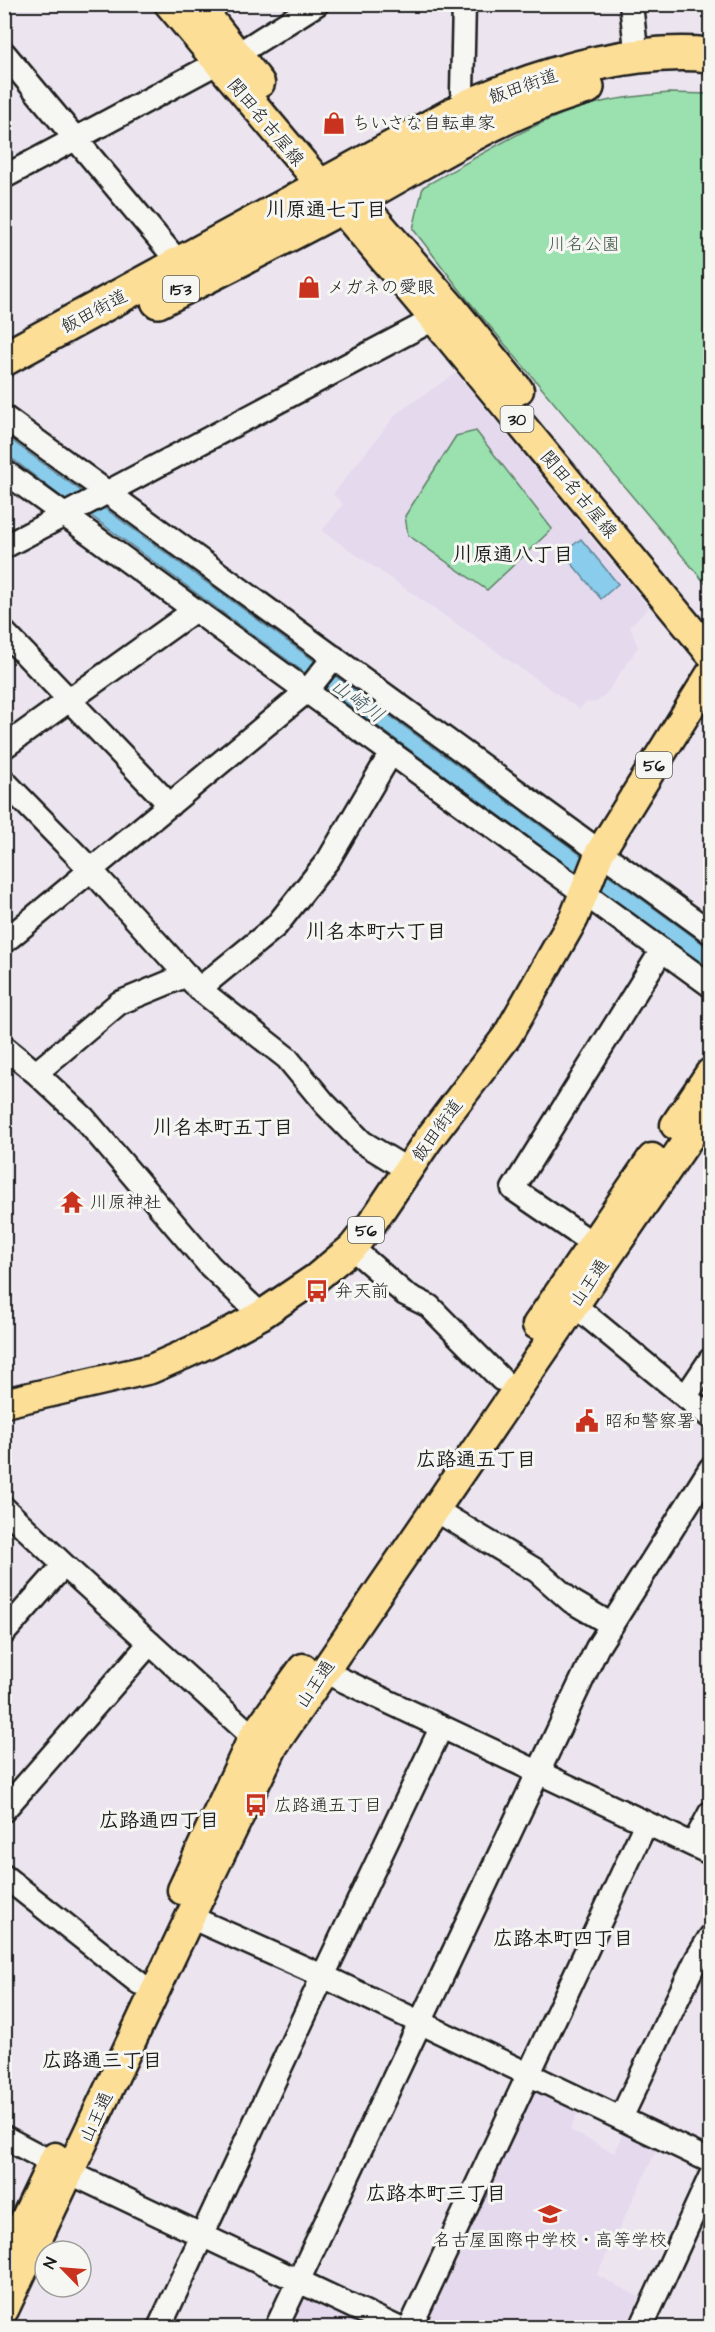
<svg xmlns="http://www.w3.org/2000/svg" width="715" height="2332" viewBox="0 0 715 2332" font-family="'Architects Daughter','Klee One',sans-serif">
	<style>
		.built { fill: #e5d9ee }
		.green { fill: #9ae1af; stroke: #5b7e66; stroke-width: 1.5 }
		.water { fill: #8acceb; stroke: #5e8698; stroke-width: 1.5 }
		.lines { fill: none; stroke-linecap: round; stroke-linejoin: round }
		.minor-casing { stroke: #1c1c1c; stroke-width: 27 }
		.major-casing { stroke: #1c1c1c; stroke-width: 33 }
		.highway-casing { stroke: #1c1c1c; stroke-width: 38 }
		.minor { stroke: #f6f6f2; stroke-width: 22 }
		.major { stroke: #fcde96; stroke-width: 28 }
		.highway { stroke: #fcde96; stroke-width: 33 }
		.labels { text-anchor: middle; stroke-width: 6; stroke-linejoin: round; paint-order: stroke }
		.shield { fill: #f6f6f2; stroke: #5d5d5c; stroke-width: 1.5 }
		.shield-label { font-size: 16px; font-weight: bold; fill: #1c1c1c }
		.street-label { font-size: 18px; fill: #1c1c1c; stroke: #f6f6f2 }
		.poi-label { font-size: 18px; fill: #1c1c1c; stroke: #f6f6f2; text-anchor: start }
		.park-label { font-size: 18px; fill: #425748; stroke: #f6f6f2 }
		.neighbourhood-label { font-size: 20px; font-weight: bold; fill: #1c1c1c; stroke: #f6f6f2 }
		.water-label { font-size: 20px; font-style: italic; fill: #425a64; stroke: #f6f6f2 }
	</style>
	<rect width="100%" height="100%" fill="#ece5f0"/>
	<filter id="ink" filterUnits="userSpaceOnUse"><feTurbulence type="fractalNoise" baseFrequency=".0167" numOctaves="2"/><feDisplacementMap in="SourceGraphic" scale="12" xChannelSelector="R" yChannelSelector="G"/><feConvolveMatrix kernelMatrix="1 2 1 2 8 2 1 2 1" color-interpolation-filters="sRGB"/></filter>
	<g filter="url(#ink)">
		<path class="built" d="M456,373L649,608L630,626L638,647L606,694L597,702L586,703L579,709L322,531L343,504L333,494L397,413Z
			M539,2090L579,2109L570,2130L614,2153L623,2133L657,2149L597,2275L639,2297L626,2327L425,2328L423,2322L532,2093Z
			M302,2297L371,2327L283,2328Z"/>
		<path class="green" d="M668,93L710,94V589L467,299L413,229L423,187C477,158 535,119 594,104C618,97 643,96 668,93Z
			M476,431L552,529L487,590L408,535L405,516L456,436Z"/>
		<path class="water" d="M4,435L710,949V970L87,513L68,502L5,453Z
			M581,539L618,584L601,599L563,553Z"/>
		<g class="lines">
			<g class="minor-casing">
				<path id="minor" d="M464,4L462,91L476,118
					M631,4L637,58
					M4,53L180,264
					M236,55L317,4
					M4,177L217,63
					M4,417L710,932
					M4,471L710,985
					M4,547L434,319
					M4,632L170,805
					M4,747L195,610
					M4,781L91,870L199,989L287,1058L325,1104L362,1142L408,1170
					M4,942L307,691L334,657
					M199,989L276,926L329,859L391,753
					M4,1047L36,1073L83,1117L210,1266L261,1315
					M36,1073L119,1003L187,975
					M592,1243L513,1189L662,950
					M352,1248L405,1294L429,1306L501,1379
					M563,1296L710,1417
					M686,1396L710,1360
					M4,1508L64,1565L253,1737
					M434,1509L537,1571L571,1601L612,1625
					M4,1633L64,1565
					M323,1671L710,1853
					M4,1810L150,1643
					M693,1845L710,1813
					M4,1876L139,1983
					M190,1917L323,1976L710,2161
					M621,2118L697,1958L710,1937
					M4,2137L81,2178L398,2328
					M159,2328L323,1976L441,1728
					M276,2328L597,1648L710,1469
					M410,2328L646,1823
					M641,2328L710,2177"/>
			</g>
			<g class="major-casing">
				<path id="major" d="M169,4L434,319L710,653
					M198,4L260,83
					M344,183L453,309L519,390
					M675,1125L710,1073
					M537,1325L652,1158
					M4,1403L151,1369L183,1355L211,1342L261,1315L316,1278L352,1248L372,1223L428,1140L507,1036L574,918L600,852L710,675
					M182,1890L253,1737L303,1668
					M4,2263L55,2157
					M4,2310L190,1917L274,1745L710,1107"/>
			</g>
			<g class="highway-casing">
				<path id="highway" d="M158,301C229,265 300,230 369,192C439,153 509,108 587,87
					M4,359L469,106C543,74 629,47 710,55"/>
			</g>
			<use href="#minor" class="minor"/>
			<use href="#major" class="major"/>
			<use href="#highway" class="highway"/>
		</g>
	</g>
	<defs>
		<g id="shop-bare" transform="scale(1.8)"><path d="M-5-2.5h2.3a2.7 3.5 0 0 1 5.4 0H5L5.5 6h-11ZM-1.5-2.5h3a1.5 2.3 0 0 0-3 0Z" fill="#c8321e" stroke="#f6f6f2" stroke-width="2.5" paint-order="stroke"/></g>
		<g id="temple-bare" transform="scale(1.8)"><path d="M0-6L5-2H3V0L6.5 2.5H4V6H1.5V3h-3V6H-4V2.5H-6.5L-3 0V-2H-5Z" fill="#c8321e" stroke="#f6f6f2" stroke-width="2.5" paint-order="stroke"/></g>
		<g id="bus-bare" transform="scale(1.8)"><path d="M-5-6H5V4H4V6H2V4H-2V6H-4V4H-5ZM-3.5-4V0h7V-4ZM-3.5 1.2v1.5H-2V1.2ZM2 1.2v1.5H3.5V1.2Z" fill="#c8321e" stroke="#f6f6f2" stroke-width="2.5" paint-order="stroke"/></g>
		<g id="civic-bare" transform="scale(1.8)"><path d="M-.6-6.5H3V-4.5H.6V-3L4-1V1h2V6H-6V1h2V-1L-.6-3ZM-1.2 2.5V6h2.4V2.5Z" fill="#c8321e" stroke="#f6f6f2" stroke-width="2.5" paint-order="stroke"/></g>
		<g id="school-bare" transform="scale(1.8)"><path d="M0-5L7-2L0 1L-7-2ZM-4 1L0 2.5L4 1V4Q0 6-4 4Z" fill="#c8321e" stroke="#f6f6f2" stroke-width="2.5" paint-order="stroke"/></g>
	</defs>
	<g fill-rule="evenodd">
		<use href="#shop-bare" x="334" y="123"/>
		<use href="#shop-bare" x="309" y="287"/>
		<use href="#temple-bare" x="72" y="1202"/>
		<use href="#bus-bare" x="317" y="1291"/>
		<use href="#civic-bare" x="587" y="1421"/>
		<use href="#bus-bare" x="256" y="1805"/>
		<use href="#school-bare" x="550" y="2214"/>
	</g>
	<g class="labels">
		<g class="shield">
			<rect x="163" y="276" width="36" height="26" rx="4.5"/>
			<rect x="500.5" y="406" width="33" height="26" rx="4.5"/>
			<rect x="636" y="752" width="36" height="26" rx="4.5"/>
			<rect x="348" y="1217" width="36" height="26" rx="4.5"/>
		</g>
		<g class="shield-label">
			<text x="181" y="295">153</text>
			<text x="517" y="425">30</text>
			<text x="654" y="771">56</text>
			<text x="366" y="1236">56</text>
		</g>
		<g class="street-label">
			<text transform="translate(523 86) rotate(-19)" y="6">飯田街道</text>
			<text transform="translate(266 122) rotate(50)" y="6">関田名古屋線</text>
			<text transform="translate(94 311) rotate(-28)" y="6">飯田街道</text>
			<text transform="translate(579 494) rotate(50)" y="6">関田名古屋線</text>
			<text transform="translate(437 1130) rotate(-54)" y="6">飯田街道</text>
			<text transform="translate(589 1283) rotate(-55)" y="6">山王通</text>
			<text transform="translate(315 1684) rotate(-56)" y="6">山王通</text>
			<text transform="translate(96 2117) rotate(-65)" y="6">山王通</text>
		</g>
		<g class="poi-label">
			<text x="352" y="129">ちいさな自転車家</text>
			<text x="327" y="293">メガネの愛眼</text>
			<text x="90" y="1208">川原神社</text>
			<text x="335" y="1297">弁天前</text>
			<text x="605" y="1427">昭和警察署</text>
			<text x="274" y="1811">広路通五丁目</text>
			<text x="550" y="2246" text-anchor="middle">名古屋国際中学校・高等学校</text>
		</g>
		<g class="park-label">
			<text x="584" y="250">川名公園</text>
		</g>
		<g class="neighbourhood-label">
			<text x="326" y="216">川原通七丁目</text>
			<text x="513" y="561">川原通八丁目</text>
			<text x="376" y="938">川名本町六丁目</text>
			<text x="223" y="1134">川名本町五丁目</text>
			<text x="476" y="1466">広路通五丁目</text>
			<text x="159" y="1827">広路通四丁目</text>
			<text x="563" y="1945">広路本町四丁目</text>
			<text x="102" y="2067">広路通三丁目</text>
			<text x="436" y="2200">広路本町三丁目</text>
		</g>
		<g class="water-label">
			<text transform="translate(358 700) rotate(36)" y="7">山崎川</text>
		</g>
	</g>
	<rect width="715" height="2332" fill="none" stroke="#f6f6f2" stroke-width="24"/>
	<rect x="12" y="12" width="691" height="2308" fill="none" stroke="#1c1c1c" stroke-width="2" filter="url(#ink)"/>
	<g transform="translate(63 2269) rotate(295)"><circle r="28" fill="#f6f6f2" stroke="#9f9f9c" stroke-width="1.5"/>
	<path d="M0-4.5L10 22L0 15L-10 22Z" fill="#c8321e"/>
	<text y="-9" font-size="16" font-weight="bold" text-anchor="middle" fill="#1c1c1c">N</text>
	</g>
</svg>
